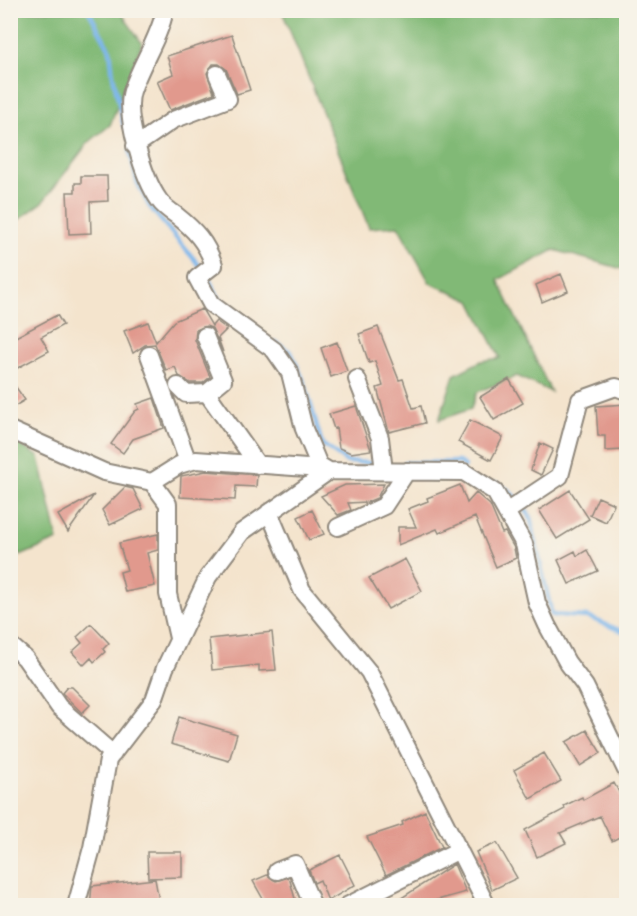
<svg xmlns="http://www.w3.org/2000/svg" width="637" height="916" viewBox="0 0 637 916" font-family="'Architects Daughter',sans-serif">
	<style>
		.forest { fill: #81b976; stroke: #567250; stroke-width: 1.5 }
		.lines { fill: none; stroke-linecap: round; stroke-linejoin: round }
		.stream { stroke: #7ab5eb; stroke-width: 4.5 }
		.building { fill: #e1998d }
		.minor-casing { stroke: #90887c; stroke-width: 20 }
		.minor { stroke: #fff; stroke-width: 16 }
	</style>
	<rect width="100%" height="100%" fill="#f7f3e8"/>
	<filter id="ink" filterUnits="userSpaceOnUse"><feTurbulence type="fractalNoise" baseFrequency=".0167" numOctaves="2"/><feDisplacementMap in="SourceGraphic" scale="12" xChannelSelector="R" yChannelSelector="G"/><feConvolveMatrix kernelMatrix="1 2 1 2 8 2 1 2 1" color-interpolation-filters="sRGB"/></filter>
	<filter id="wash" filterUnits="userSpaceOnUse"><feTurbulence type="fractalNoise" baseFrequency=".008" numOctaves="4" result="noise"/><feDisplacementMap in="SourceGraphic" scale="24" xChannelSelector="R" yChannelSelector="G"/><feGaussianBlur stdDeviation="1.35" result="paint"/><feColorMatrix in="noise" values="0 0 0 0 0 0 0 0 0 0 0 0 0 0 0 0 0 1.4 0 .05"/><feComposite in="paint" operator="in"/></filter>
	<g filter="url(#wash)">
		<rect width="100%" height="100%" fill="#f4e4cd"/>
		<path class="forest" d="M11,11H120L142,43L110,125L88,143L42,203L11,225Z
			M282,11H626V270L554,250L498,280L551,392L517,376L477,392L471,409L439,420L454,375L481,361L500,358L471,301L430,283L398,226L369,228Z
			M11,439L39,457L58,540L20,556L11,544Z"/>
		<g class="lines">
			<path class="stream" d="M88,10L110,50L113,76L124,127
				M130,152L137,182L149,206L205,272L220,300L233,310
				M276,342L291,352L305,384L322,444L347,462L376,463
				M405,463L459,462L465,466
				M496,483L511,492L517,500
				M523,507L530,516L552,615L588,617L626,633"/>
		</g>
		<g id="blocks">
			<path class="building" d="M232,35L250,90L237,94L226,69L219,64H213L207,73L214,93L170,110L157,81L173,74L167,56Z
				M81,176H107L108,201L90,202L91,233L69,234L67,192H75V183H81Z
				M561,274L568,291L542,302L536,285Z
				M202,309L212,326L216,321L227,329L218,338L223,352L212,328L206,326L196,330L195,340L210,377L203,383H190L179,376L175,367L166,370L155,344L145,345L133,353L124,331L148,322L156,342L174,321Z
				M57,315L63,325L41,337L49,351L10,372V340Z
				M378,327L399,380L403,379L413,408L421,406L425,423L389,432L377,388L383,386L375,361L369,363L359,334Z
				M337,342L347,371L331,377L321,348Z
				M10,379L25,400L10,409Z
				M509,379L523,403L494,420L480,397Z
				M154,398L164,428L133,439L123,453L111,444L135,411L139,409L137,404Z
				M627,404L624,450L605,451V436H598L596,406Z
				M356,406L371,450L351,453L339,448L336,428L334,429L329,414Z
				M470,420L503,437L491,460L458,442Z
				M540,443L553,449L541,475L531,470Z
				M206,471L257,475L256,487L236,486L235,500L180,497L181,476Z
				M384,484L377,498L367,502L348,503L351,510L338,515L321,496L345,485Z
				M460,485L467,503L476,493L490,505L502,533L505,532L514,548L516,558L496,567L475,517L439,533L437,529L398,545V527H416L408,509L428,501L427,498Z
				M125,487L133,489L143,509L110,525L102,510Z
				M570,490L589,519L557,539L539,510Z
				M94,495L68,532L58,515Z
				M598,497L614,504L606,522L590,515Z
				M312,510L324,534L309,540L298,517Z
				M158,534V550L147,553L155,586L125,592L120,572L127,570L119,543Z
				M587,550L598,571L569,584L558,560L575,551L577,556Z
				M405,559L422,591L388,609L369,578Z
				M91,624L109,643L103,649L105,652L94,662L91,658L84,665L72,652L82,643L77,637Z
				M272,632L276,670L259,671V665L212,670L209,639Z
				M67,687H72L90,705L82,713L62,693Z
				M179,717L237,734L229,761L171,744Z
				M587,730L601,753L580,766L566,742Z
				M544,753L561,781L530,799L514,770Z
				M614,783L627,807V833L612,841L600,816L560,833L566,843L537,857L525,830L565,809L564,806L582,797L583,800Z
				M425,811L442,847L386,875L367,837L403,825L402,822Z
				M497,843L517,878L492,890L476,852Z
				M147,852H182V877L148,878Z
				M340,855L355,885L328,901L320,880L314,883L309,870Z
				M454,864L466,892L430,902L432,906H389Z
				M267,875L276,881L289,877L297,906H267L253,881Z
				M155,879L160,906H90L92,886Z"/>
		</g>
	</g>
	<g filter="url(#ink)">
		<use href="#blocks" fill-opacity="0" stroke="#90887c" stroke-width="1.5"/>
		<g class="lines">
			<g class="minor-casing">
				<path id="minor" d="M165,10C159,39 141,63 132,91C124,116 144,179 159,200C163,206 170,211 176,215C195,230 206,242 214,265L197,278L211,304L274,350L290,373L304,429L319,465L329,471L464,472L495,492L524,544L537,603L547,625L567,662L585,686L626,770
					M135,146L173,120L228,99L217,74
					M205,336L223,380L207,393L258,465
					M149,355L188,462
					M357,379L380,438L384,471
					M178,386L186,394L207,393
					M10,430L104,472L152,482L179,465L196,460L307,468L319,465
					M152,482L168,504V594L178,638
					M269,512L302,590L369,672L487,906
					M506,512L560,476L580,400L616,387L626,391
					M338,527L384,506L407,471
					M10,645L25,658L59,707L113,754
					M277,871L295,864L313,906
					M76,906L92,848L108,760L154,700L165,668L208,577L242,532L329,471
					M347,906L459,850"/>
			</g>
			<use href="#minor" class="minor"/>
		</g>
	</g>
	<rect width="637" height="916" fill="none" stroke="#f7f3e8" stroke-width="36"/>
</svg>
